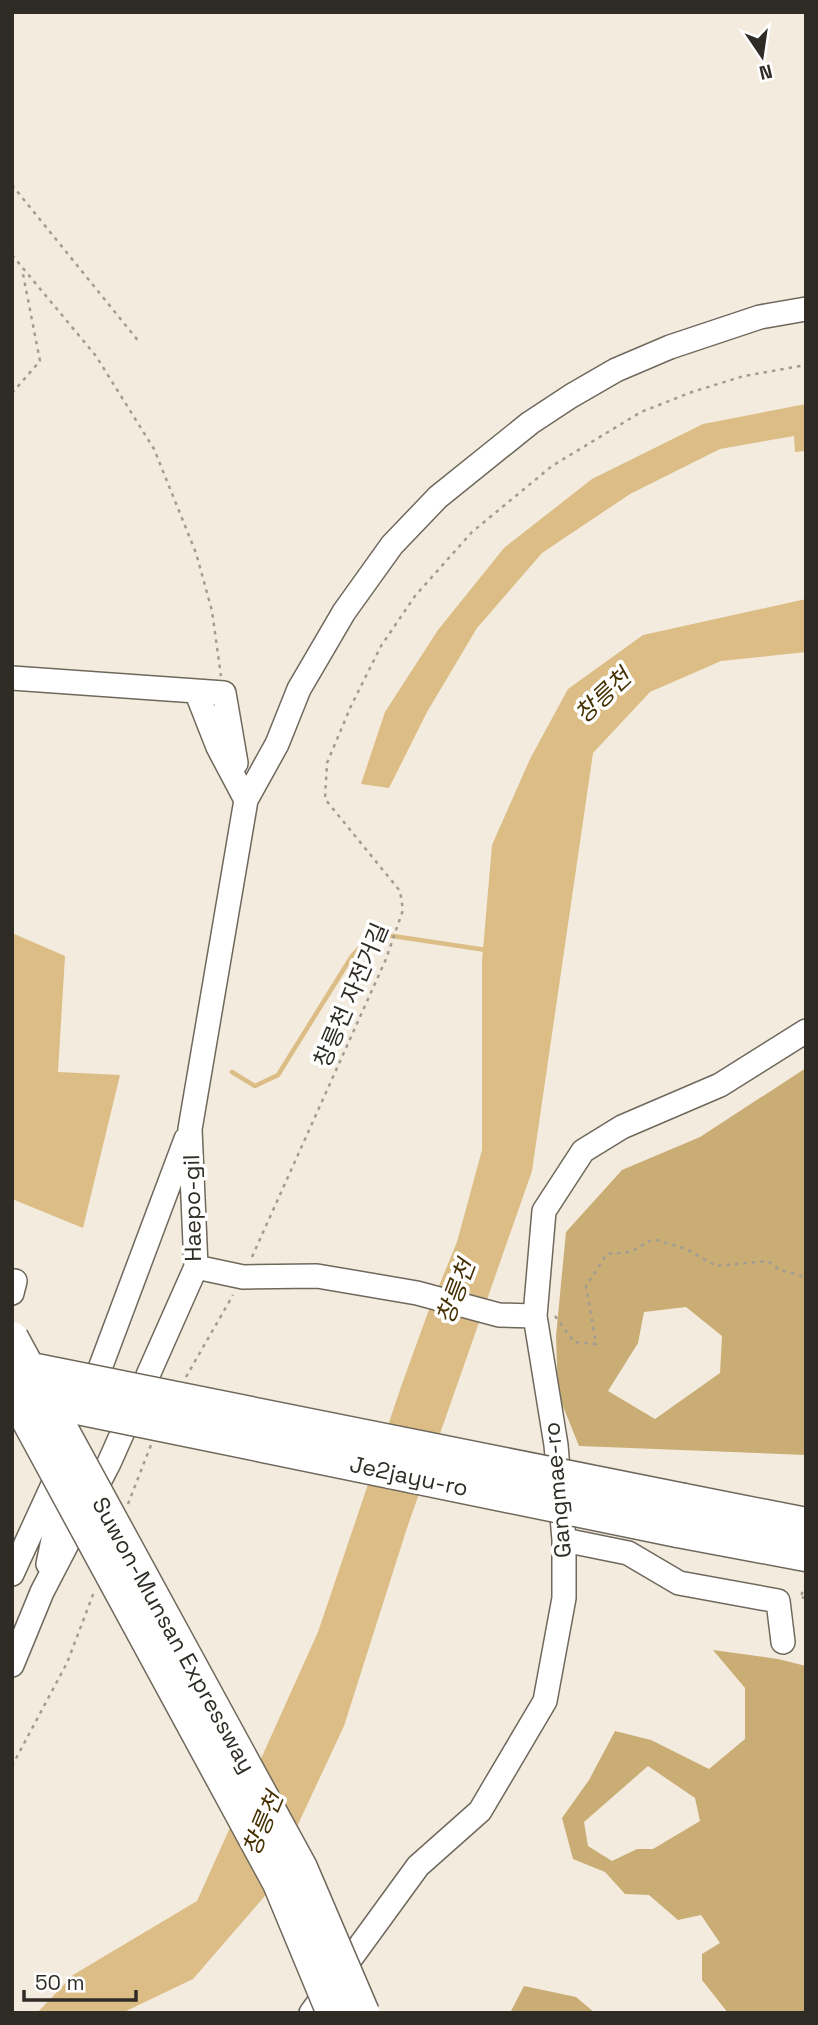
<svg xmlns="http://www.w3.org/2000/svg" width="818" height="2025" viewBox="0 0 818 2025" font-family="'Space Grotesk','Noto Sans KR',sans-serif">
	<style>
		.forest { fill: #caad75; fill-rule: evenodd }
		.water { fill: #dbbd85 }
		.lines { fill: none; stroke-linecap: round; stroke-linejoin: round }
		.stream { stroke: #dbbd85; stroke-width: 4.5 }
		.minor-casing { stroke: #6f685c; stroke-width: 26 }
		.highway-casing { stroke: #6f685c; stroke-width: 35 }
		.path { stroke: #a29c91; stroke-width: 2.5; stroke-dasharray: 3.5 5; stroke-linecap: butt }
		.minor { stroke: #fff; stroke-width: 23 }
		.highway { stroke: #fff; stroke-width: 32 }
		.highway-bridge-casing { stroke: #6f685c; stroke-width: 35; stroke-linecap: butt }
		.highway-bridge { stroke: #fff; stroke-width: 32 }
		.labels { text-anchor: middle; stroke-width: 7; stroke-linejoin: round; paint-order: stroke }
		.street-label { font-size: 23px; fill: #2f2c26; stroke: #fff }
		.water-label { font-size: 24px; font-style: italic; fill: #453001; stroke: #fff }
	</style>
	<rect width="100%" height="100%" fill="#f3ebdd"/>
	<path class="forest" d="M806,1068V1455L579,1446L558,1394L556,1336L566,1232L622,1170L700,1137ZM686,1307L722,1336L720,1373L655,1419L608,1391L638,1343L644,1312Z
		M713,1650L778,1659L806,1666V2013H728L702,1980V1954L720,1943L701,1915L678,1920L649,1895L625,1894L605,1872L573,1859L562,1818L589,1780L615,1731L651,1740L709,1769L745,1739V1688ZM648,1766L695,1798L700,1821L653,1849H637L612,1861L588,1846L584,1822Z
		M524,1986L576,1997L595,2013H510Z"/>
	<path class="water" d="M806,404V451L795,452L794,436L720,449L630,494L542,553L477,628L427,712L389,788L361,784L385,712L438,630L504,548L592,479L703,424Z
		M806,599V652L721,661L650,692L593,753L532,1171L407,1528L344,1726L264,1897L193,1979L122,2013H37L73,1975L197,1901L318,1632L402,1384L427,1315L457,1242L482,1150V961L492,845L530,759L568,689L643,635Z
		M12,933L65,956L58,1072L120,1075L83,1228L12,1199Z"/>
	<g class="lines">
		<path class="stream" d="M232,1072L255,1086L278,1075L352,956L373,933L486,950"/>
		<g class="minor-casing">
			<path id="minor" d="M12,678L196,691L218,747L246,800
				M196,691L224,693L236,763
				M196,1267L243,1277L317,1276L417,1293L499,1315L535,1316
				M12,1281H15L12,1293
				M90,1395L186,1139
				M564,1540L628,1553L679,1583L778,1601L783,1642
				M48,1564L65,1482
				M12,1574L62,1465
				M12,1665L42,1592L109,1463L196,1267L190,1129L246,800L277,744L299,689L344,612L392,545L438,497L530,423L571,396L616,370L670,347L760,317L806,309
				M311,2013L418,1866L480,1811L545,1701L564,1598V1540L556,1445L535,1316L544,1211L583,1151L622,1127L720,1085L806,1031"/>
		</g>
		<g class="highway-casing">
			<path id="highway" d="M684,1500L806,1524
				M678,1531L806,1555"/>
		</g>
		<path class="path" d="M12,185L140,343
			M12,255L96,356L154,449L196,553L212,611L221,676
			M12,393L40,361L22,269
			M252,1257L386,959L403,910L400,891L325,799L327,763L351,706L381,646L415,596L472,532L552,466L641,412L692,392L744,376L806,365
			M555,1316L574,1342L596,1344L586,1286L607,1254L631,1252L653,1239L686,1249L716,1266L768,1261L780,1270L806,1277
			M186,1377L233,1295
			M128,1504L151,1445
			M806,1584L800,1598L806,1597
			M12,1766L67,1663L94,1592"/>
		<use href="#minor" class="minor"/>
		<use href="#highway" class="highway"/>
		<g class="highway-bridge-casing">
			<path id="highway-bridge" d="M12,1338L301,1868L363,2013
				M16,1366L684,1500
				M12,1391L279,1883L333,2013
				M34,1399L678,1531"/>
		</g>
		<use href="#highway-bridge" class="highway-bridge"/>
	</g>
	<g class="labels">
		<g class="street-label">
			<text transform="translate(351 995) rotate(-67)" y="8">창릉천 자전거길</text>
			<text transform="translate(192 1208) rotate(-91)" y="8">Haepo-gil</text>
			<text transform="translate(409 1476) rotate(12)" y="8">Je2jayu-ro</text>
			<text transform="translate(557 1490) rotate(-95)" y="8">Gangmae-ro</text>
			<text transform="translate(174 1635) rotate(61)" y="8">Suwon-Munsan Expressway</text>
		</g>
		<g class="water-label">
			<text transform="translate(603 696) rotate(-43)" y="8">창릉천</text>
			<text transform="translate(456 1292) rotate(-69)" y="8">창릉천</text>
			<text transform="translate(263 1824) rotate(-67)" y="8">창릉천</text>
		</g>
	</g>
	<rect width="818" height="2025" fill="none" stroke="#2f2c26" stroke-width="28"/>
	<g transform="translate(762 56) rotate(167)" stroke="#ffffff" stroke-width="5" paint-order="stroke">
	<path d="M0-5L12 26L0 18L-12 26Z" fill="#2f2c26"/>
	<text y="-10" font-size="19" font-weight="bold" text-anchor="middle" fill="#2f2c26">N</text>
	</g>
	<path d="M24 1990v10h112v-10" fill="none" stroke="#2f2c26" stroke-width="3.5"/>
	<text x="35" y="1990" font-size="21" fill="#2f2c26" stroke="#ffffff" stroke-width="5" paint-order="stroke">50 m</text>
</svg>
